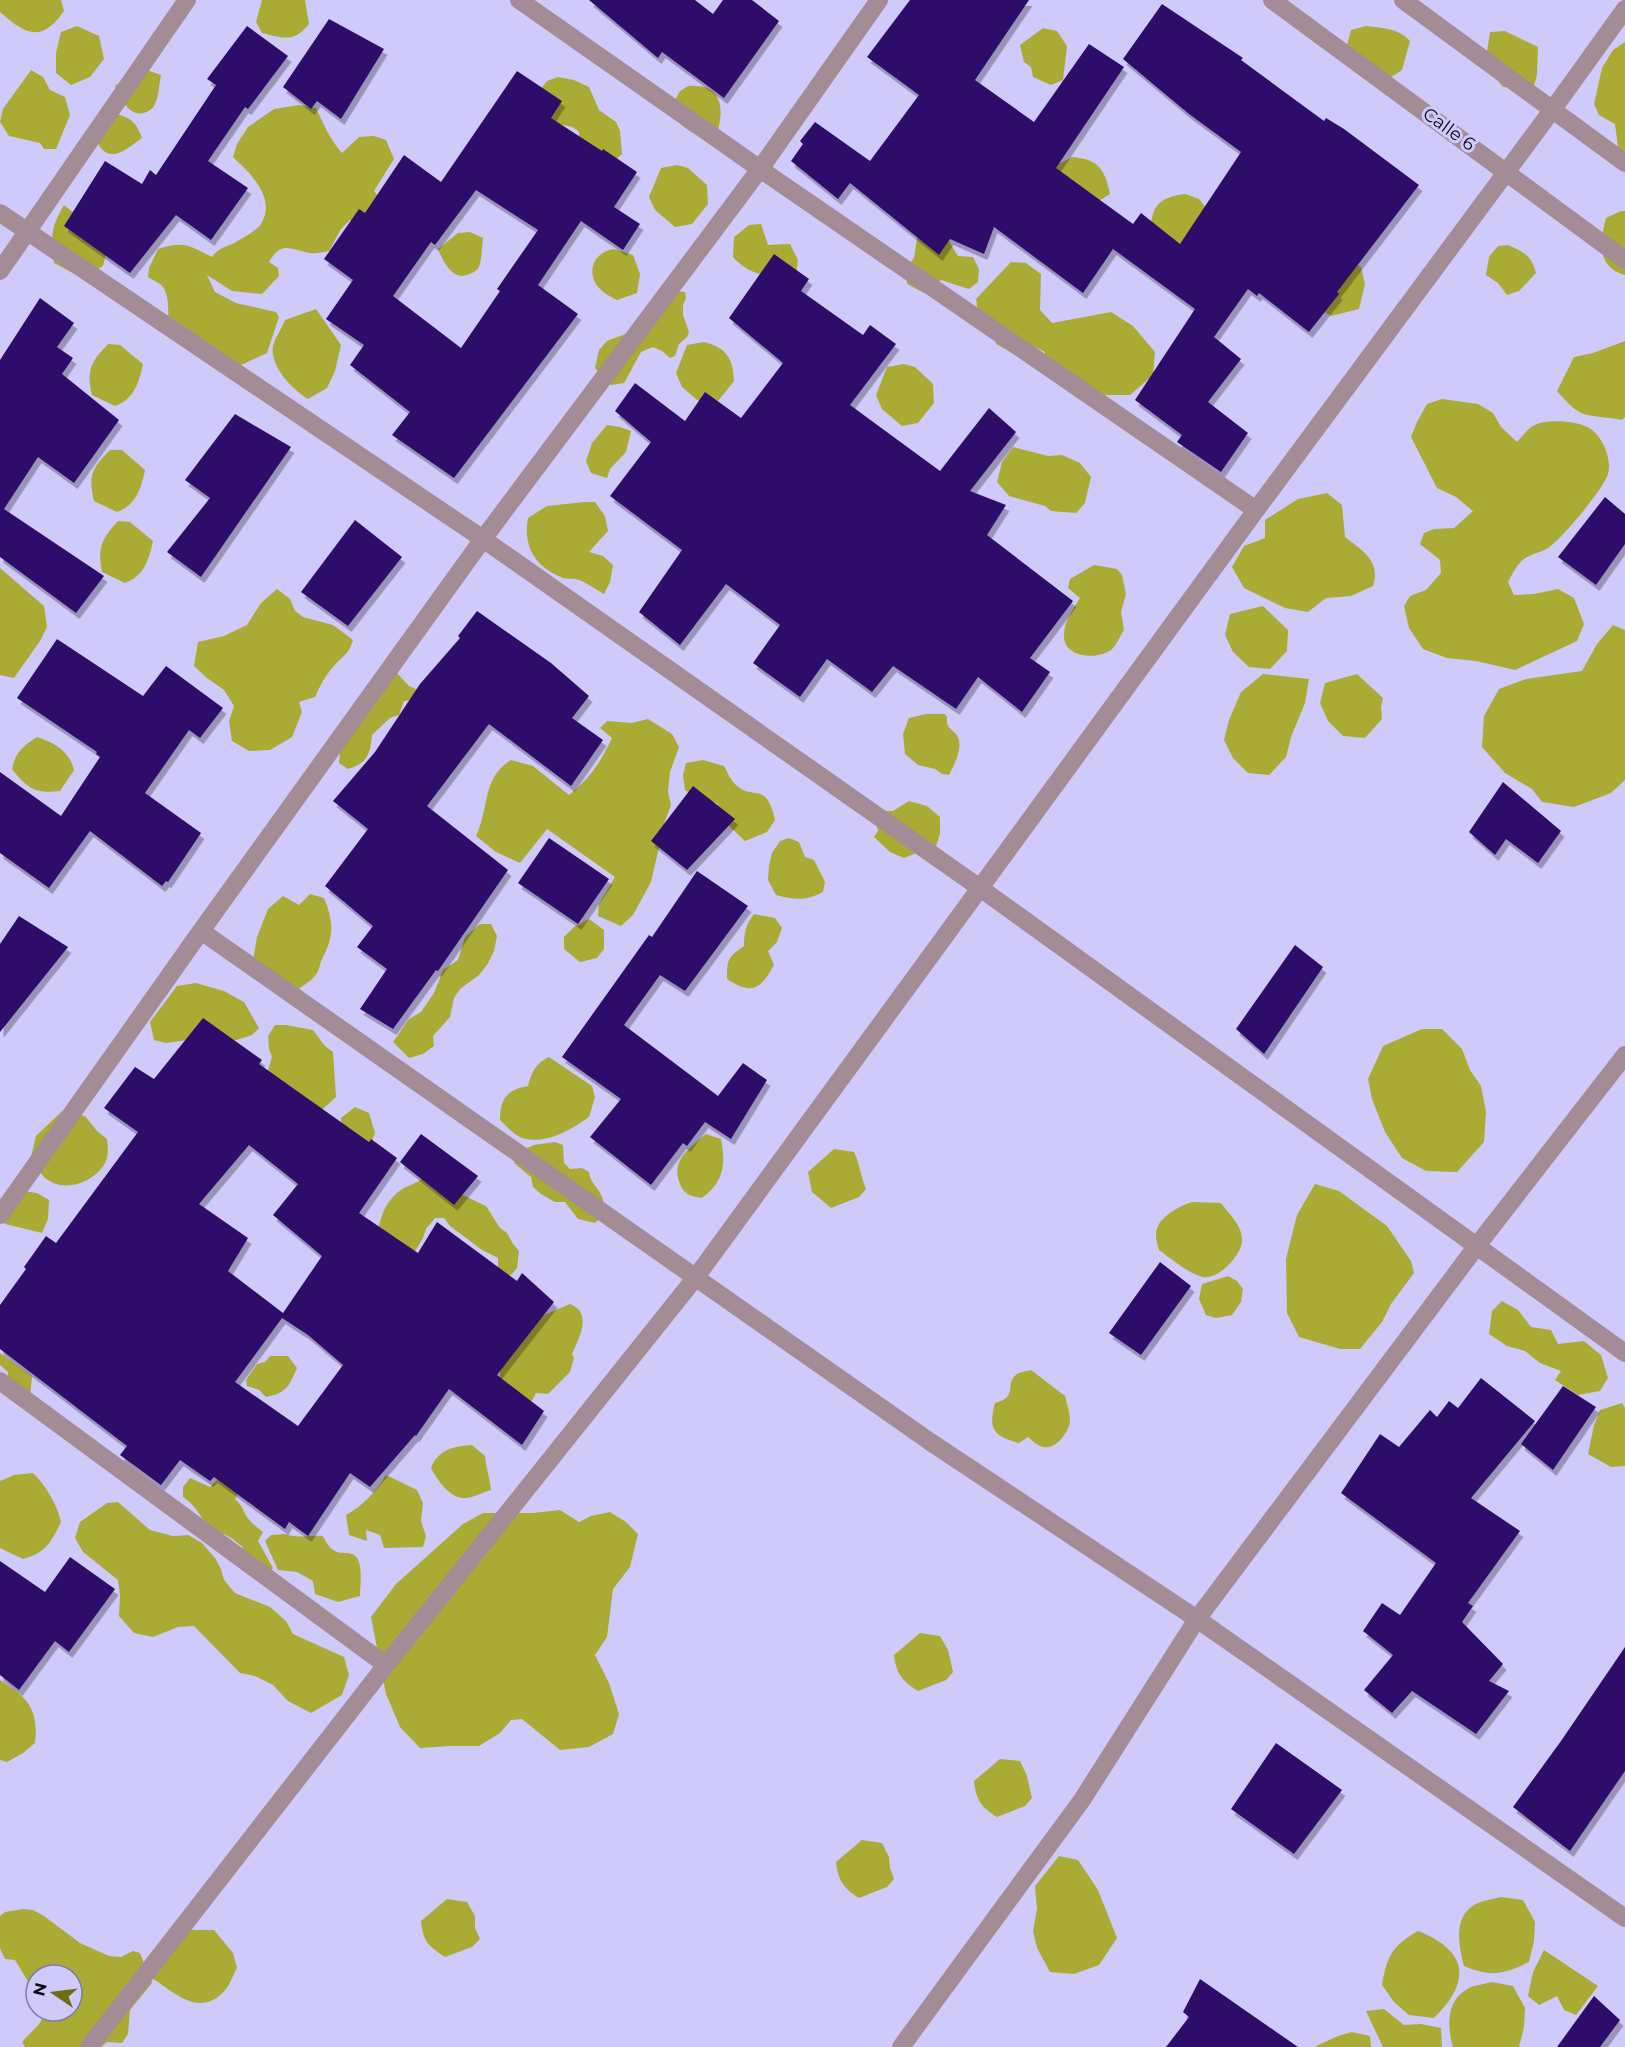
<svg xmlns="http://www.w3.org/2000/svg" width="1625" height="2047" viewBox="0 0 1625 2047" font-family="Montserrat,sans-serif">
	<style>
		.green { fill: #a9ab34 }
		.building { fill: #2f0d6a; fill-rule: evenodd; filter: url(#shadow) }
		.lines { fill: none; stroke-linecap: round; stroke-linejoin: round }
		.minor { stroke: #a38c96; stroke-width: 18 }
		.labels { text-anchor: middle; stroke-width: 6; stroke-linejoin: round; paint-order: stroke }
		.street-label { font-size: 18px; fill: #0b0818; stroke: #d0cafa }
	</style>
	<defs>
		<filter id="shadow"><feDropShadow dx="3.5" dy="6" stdDeviation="0" flood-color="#0004"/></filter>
	</defs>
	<rect width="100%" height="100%" fill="#d0cafa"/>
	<path class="green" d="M0,0H61L64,11C41,44 25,34 0,12Z
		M262,0H305L309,24C294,43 283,38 262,33L256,22Z
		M77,26L99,36L104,59L90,77L71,85L56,73V53L61,32Z
		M1366,26C1382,28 1399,28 1410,41L1402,70L1385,81L1347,45L1351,30Z
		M1043,28L1057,31L1067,46L1063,80L1051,85L1033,77L1031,67L1024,62L1020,45Z
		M1505,31L1538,47L1537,75L1533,89L1503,87L1485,65L1490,32Z
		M1625,42V156L1618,147L1615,124L1599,115L1594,104L1602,68L1613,50Z
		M31,70L43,77L50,90L65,97L70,115L56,149H44L40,143L9,136L0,122L3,109Z
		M147,70L161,75C159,84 159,96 155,104C153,109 149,111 144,113C129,117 120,98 115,86L125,78Z
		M558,77L574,80L589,87L599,110L616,122L620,131L622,154L613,162L579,143V132C570,122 557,128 547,119C541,115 538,103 534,97L547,81Z
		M688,86C719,83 725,104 718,130L699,136C678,126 666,113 680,91Z
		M299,105L316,108C323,123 331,141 342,153L359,137L374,136L386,140L394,159L374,191L382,201L367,224L350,220L341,229L329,251C323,252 316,254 310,253C290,250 282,240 269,262L278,268L279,276L262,294L232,291L207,275L215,292L236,303L276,312L279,317L267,353L224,373L188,348L168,337C167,323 172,295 161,285C158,282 152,280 148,277L149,268L158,249C185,241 188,245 212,257C221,245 228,248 239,240C246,236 257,230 261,224C277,198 250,173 233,157L237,144L248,127L274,109Z
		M117,114C132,118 137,124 142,138C126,149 110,166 97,142Z
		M1072,157C1098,159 1105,169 1110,194L1097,202L1022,198L1048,158L1061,163Z
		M677,165L688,168L707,185L708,204L692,224L675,227L655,210L649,197L661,168Z
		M1185,194L1199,199L1207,209L1178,251L1151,234C1150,207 1159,197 1185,194Z
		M64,205L109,242L103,266L82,278L54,263C51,236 50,229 64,205Z
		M1621,211H1625V275C1596,267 1600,241 1606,218Z
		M761,224L768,245L790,244L798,260L796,276C770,276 752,278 733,257L734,237L749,225Z
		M927,227L942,230L958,256L973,257L979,269L978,282L969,289L941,280L924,293L907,284V267L914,258L917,238Z
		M470,232L483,238C482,246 482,259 479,267C477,271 472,273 467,275C452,280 443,261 438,249L458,233Z
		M1508,245C1524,252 1532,256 1536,273L1519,291L1507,295L1498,283L1486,275L1489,257L1498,246Z
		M614,249L633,255L640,274L637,293L617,300C611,297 605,294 600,289C585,273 593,252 614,249Z
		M1345,256L1361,267L1365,284L1359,309L1331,316L1313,305Z
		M1011,262L1026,263L1041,274L1040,310L1052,323L1111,312L1133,326L1155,352L1153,375L1130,395H1075L1044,373L1045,352L1033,346L1012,353L996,344L992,320L978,312L976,299Z
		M662,290L685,292L686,298L683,305V315L689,332L687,337L679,344L675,356L670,358L662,351L653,347L641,352L624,383L611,385L595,368L599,350L607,341L628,333Z
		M316,309L341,345L335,371L327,388L308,399C293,390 269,366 273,346C275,338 282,328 285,320Z
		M1625,341V417L1622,420C1586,413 1583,422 1557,391L1574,357L1593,353Z
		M704,342C727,348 733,358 734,381L718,401L702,404L682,387L676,373L687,345Z
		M108,344L120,345L143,364C139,383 134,399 115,406L92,395C86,370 91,362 108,344Z
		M904,364L915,367L933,384L934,403L918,423L902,426L882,409L876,395L887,367Z
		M1442,399L1478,404L1493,413L1501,427L1517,442C1523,436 1528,427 1537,424C1550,419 1579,421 1591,429C1603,438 1612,459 1608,474C1604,488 1562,539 1548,548C1542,552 1534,553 1527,557C1518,562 1513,573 1508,582L1514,595L1534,594L1558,589L1574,598L1584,624L1577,641L1515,670L1476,661L1447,658L1423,649L1409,628L1404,606L1410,596L1426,590L1441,573L1440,560L1420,544L1424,533L1434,529L1454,528L1473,511L1456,497L1437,488L1411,437L1417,422L1427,404Z
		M607,425L620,427L631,431L626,452L610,469L607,478L591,473L586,461L592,443Z
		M1013,447L1048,456L1062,455L1080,463L1091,477L1085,503L1076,513L1051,511L1045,506L1009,496L997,482L1002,462Z
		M110,450H122L145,470C141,489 136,505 117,512L94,501C88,475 92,468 110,450Z
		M1327,493L1342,505L1345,537C1363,551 1381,561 1373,586L1351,596L1326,598L1308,612L1285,608L1244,588L1232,567L1244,546L1265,538V520L1298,499Z
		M584,502H595L605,516L608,531L589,552L603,556L613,565L610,582L604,594C596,590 588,583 579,580C574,578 567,580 561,577C534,566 523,545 528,518L547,506Z
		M118,521L130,522L153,541C149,560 144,576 125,583L102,572C97,547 102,539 118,521Z
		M1094,565L1117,569L1122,575L1126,594L1121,612L1124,630C1120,636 1116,646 1111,650C1097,660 1065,658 1064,637C1063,623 1073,609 1080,598L1068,588L1070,579Z
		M0,568L44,606L47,627L40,641L14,678L0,675Z
		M277,589L290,599L295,611L303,617L333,625L353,640C348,656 343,655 333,667C325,676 320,686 315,697L299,702L302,712L292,737L270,750L249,751L232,741L229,721L234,706L224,690L207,678L194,666L198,642L224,636L247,625L261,603Z
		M1263,606L1288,630L1287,651L1270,669L1249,667L1233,652L1225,635L1230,614Z
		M1613,625L1625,630V780L1611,793L1574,807L1542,802L1532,789L1505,773L1482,747L1484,716L1499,689L1526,679L1582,671L1597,644Z
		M397,673L409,686L420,691L414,700L404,701L399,715L390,718L372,735C370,754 368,763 348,769L339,763L341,742Z
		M1263,674L1309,679L1305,703L1291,737L1286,757L1269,775L1248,773L1233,758L1224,740L1229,720L1241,692Z
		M1357,674L1383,698L1381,707L1382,719L1365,738L1343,736L1328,721L1320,703L1325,683Z
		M926,714H945L947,717C946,727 949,727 955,733C966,744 954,765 949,775L942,774L935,769L918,765L905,754L903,734L909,718Z
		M648,719L672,734L679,747L670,772L668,792L671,805L665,821L651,882L633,915L621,926L598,916L599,904L615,877L547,829L520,863L496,852L476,836C489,810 482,777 511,760L533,766L569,795C591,777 600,763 612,738L600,728L607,721L632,723Z
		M37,737C54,743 69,750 74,770L60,791C35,794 27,788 12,769C15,753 23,746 37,737Z
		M703,760L724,766C727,771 730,779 734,783C752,803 766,778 775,820L767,832L745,841L724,821L717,803L700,800L685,790L683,775L686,763Z
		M909,801L927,806L940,817V834L934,852L924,850L904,858L890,852L874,837L878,831L876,823L882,811H893Z
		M789,838L799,842L805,857L814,860L825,882L823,892C807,901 793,900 776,895L768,880L769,865L772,853L780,841Z
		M310,894L324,898C334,922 334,937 322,959C320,963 320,968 317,973C314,979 305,984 299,989L253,961L257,937L268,909L283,896L299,905Z
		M754,914L775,918L782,928L777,942L768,951L774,965C760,990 752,995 727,979C727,959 728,957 744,946C744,932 746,924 754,914Z
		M589,919L604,930V949L597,958L580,962L564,949V937L574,927Z
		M480,924H491L497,936L494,951L487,965L479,975L460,989L454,998L450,1017L433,1036L434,1046L423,1054L409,1058L393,1042L409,1019L421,1012L434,993L443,970L458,960L465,937Z
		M196,983L224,991L244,1002L259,1028L252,1035L224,1044L195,1039L166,1043L154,1040L150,1022L177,986Z
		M275,1025H286L313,1030L325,1046L333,1052L336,1097L314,1117L244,1094L268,1070L272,1057L269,1049L268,1036Z
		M1422,1029H1442L1462,1049L1470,1070L1481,1086L1486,1112L1484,1142L1457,1172L1426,1171L1402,1158L1385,1132L1372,1099L1368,1079L1383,1046Z
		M549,1057L592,1086L595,1097L589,1117C571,1130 545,1145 522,1138C514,1135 506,1126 500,1120C500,1098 507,1090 528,1086C532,1072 535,1064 549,1057Z
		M355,1107L369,1113L375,1133L370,1146L341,1127V1118Z
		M62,1111L85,1116L97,1131L107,1139C108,1147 109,1156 105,1163C94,1183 63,1194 44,1177C39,1172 35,1163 31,1157L36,1136Z
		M706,1134L721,1139C726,1165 724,1181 702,1198C691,1196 684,1195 680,1184C670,1160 690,1148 706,1134Z
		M555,1142L563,1145L564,1163L570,1169L582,1168L589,1172C590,1184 601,1189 603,1200C604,1205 602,1211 602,1216L595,1223L578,1219L565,1202H555L541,1194L533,1187L531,1177L514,1163L520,1151L534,1145Z
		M834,1149L854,1152C860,1165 861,1177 866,1189L859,1197L831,1208L812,1192L808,1172Z
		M422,1179L450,1189L486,1206L500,1228L507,1233L513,1244L519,1251L517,1268L511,1275L495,1274L498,1267V1258L482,1250L450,1226L444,1218H435L426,1229L423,1238L409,1261L377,1234C382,1214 385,1200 404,1188C410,1185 416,1183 422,1179Z
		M1315,1184L1339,1191L1387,1226L1411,1261L1414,1273L1391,1304L1382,1322L1360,1349H1340L1299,1337L1287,1313L1286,1259L1297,1215Z
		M16,1190L37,1193L49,1200L48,1219L42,1233L5,1224L2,1216Z
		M1192,1202L1221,1203C1229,1214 1241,1224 1242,1238C1244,1253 1219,1280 1203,1277C1187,1273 1172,1259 1159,1250C1158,1246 1156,1241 1156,1236C1155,1218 1178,1207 1192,1202Z
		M1228,1276L1237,1281L1243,1289L1241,1302L1232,1315L1216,1318L1206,1315L1199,1299L1202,1284Z
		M1502,1301L1518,1310L1531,1327L1551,1330L1558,1344L1584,1341L1601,1355L1608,1378L1600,1391L1578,1395L1555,1380L1561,1371L1540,1363L1525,1351L1507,1346L1489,1334L1492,1311Z
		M570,1304C593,1313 579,1338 572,1354L574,1358L570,1372L548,1394L536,1393L528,1408L498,1383L501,1368L542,1316Z
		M0,1353L32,1376L30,1397L8,1378V1372L0,1365Z
		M270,1356H288L297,1368C289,1386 287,1393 266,1397L259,1390L247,1386L246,1380L257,1364L265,1362Z
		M1031,1370L1065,1396C1067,1404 1070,1413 1070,1421C1069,1431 1059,1445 1049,1447C1040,1449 1034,1442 1028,1437L1019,1443C993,1436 988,1429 995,1403C1020,1396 1003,1385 1017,1374C1020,1372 1027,1371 1031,1370Z
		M1622,1403L1625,1408V1466L1611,1467L1588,1454L1594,1425L1600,1410Z
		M472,1445L485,1456C486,1468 490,1478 491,1490C483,1492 475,1497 467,1498C451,1500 438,1481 431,1468C438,1450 453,1446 472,1445Z
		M33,1473C46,1486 57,1504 61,1522C51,1542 46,1553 23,1559L0,1548V1481L14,1475Z
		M223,1474L240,1489L235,1499C243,1506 242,1509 247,1517C251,1523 257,1527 263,1532L258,1541L273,1568L266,1577L241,1552L243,1547C238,1544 235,1540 231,1538C224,1533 216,1532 209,1526C199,1516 196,1505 183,1497V1487L190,1478L210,1487Z
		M386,1475L417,1490L423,1503L421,1521L426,1536L423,1547L384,1548L380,1535L366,1530L367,1541L349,1535L346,1515C363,1506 376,1491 386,1475Z
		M118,1502L150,1530L173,1536L188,1535L202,1543L215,1558L221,1569L224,1580L235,1593L270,1607L286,1621L293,1634L344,1657L349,1675L342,1695L311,1713L288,1701L273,1685L255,1676L240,1673L194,1626L178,1627L153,1637L134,1633L119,1616L120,1595L118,1580L83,1552L75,1538L80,1522L107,1503Z
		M560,1510L579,1522L591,1516L610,1512L626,1522L638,1534L630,1567L613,1589L607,1637L595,1655L609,1683L619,1714L613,1734L589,1747L560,1750L522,1719L511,1720L500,1733L479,1746H450L420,1748L400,1727L386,1694L371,1617L396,1584L463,1524L483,1513H533Z
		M285,1534C300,1539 308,1535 323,1536C326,1542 329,1548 335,1551C341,1555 352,1550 357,1558C363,1567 360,1585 360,1596L338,1602L315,1594L313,1581L297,1572L278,1570L265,1541L271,1535Z
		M920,1633L940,1636L948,1650L953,1672L946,1680L918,1691C902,1681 896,1673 894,1655Z
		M0,1680C28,1697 39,1710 35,1743L23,1753L7,1762L0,1760Z
		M1000,1759L1020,1761L1027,1776L1032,1798L1025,1806L997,1817C981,1807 976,1800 974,1781Z
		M862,1840L882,1843L889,1857L890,1868L894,1879L887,1887L859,1898C843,1888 838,1880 836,1862Z
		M1059,1856L1078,1860L1098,1890L1117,1938L1099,1965L1074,1974L1050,1972L1037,1948L1033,1931L1037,1909L1035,1886Z
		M1501,1897L1523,1900L1535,1922L1534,1941L1529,1962C1502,1975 1491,1977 1464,1966C1458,1944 1453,1914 1478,1903C1485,1900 1494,1899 1501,1897Z
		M447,1899L467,1902L475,1916V1928L480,1939L472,1947L445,1957C428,1946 423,1941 421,1921Z
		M23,1909L33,1910L44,1916L80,1943L109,1956L121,1957L133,1951L140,1953L152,1983L130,2010L128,2034L122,2043L107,2042L101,2047H25L22,2042L40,2023L45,2011H72V1975H36V1995L15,1960L5,1959L0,1948V1916L5,1912Z
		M186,1930H214L233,1953L237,1968C233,1975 230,1984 226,1989C201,2019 176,1994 152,1978Z
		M1418,1931C1469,1951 1471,1982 1434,2018L1409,2015L1394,2002L1382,1985C1387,1956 1392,1946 1418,1931Z
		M1544,1950L1598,1986L1576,2015L1564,2010L1557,1996L1539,2005L1528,1996L1533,1972Z
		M1492,1982L1513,1986L1525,2008L1524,2027L1519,2047H1453C1447,2026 1446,2000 1469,1988C1475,1985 1485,1984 1492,1982Z
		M1384,2009L1404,2025L1421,2024L1441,2028L1442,2047H1383L1366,2011Z
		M1352,2032L1370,2036L1371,2047H1314L1338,2036Z"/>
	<path class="building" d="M589,0H695L713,14L723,0H752L779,21L724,98L662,52L658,58Z
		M910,0H1029L975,80L1034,122L1089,44L1124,67L1056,168L1133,224L1141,213L1180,244L1241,152L1189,114L1123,59L1162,4L1243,58L1241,60L1324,121L1326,118L1344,129L1419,185L1337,292L1339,294L1309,332L1259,293L1257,296L1248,289L1214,337L1241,359L1208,402L1248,433L1221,472L1177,442L1182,435L1135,400L1195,309L1113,249L1083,293L994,227L984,254L950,239L939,255L850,183L838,199L791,161L803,144L800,141L815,122L870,161L919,95L867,57Z
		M329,19L384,49L341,119L317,101L311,109L283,87Z
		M247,26L288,56L248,109L245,107L208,161L248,188L211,240L176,215L130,273L64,226L105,161L142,184L150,170L156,175L216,85L207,79Z
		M517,71L562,101L551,118L602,151L603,149L637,172L614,207L640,224L623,250L581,221L538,285L578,314L454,478L392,435L410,412L350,365L364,345L326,319L353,280L324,259L359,209L365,213L404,155L441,182ZM476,190L538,230L497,289L500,291L461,348L393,296L431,242L435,245Z
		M774,254L809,279L801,291L863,335L870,325L896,344L850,405L940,471L989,408L1016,432L970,491L1006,505L987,535L1073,601L1030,658L1050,672L1022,712L978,677L956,709L893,666L872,692L827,659L800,697L753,663L780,625L726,584L680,645L639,612L682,550L610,496L651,442L615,411L635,383L685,421L705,392L741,418L783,363L729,318Z
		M40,298L74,323L57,347L73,358L62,374L119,420L74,483L38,457L4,509L104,576L76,613L0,557V360Z
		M235,414L291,447L201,577L167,552L210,498L185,480Z
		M1605,497L1625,514V544L1596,585L1558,557Z
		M355,520L402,557L348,626L301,592Z
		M477,611L551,663L589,696L572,718L603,740L571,786L489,724L427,806L508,870L438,971L436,970L393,1029L360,1009L387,969L357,947L373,926L325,886L368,829L333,801L375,752L420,684L460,638L458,636Z
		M57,639L143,696L166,666L223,708L200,738L189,730L145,793L201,833L168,882L166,881L162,886L90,831L49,888L0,853V772L61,816L100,757L96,754L97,752L17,698Z
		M1503,782L1561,831L1538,863L1506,839L1495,855L1469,832Z
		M693,786L735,819L687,870L651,841Z
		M549,838L609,879L578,924L518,883Z
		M697,871L748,906L685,991L660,975L624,1025L718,1096L743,1063L767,1080L731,1139L705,1122L687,1146L683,1143L651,1185L590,1137L621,1099L562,1057L649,935L652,937Z
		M19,916L68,947L0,1032V944Z
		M1295,945L1323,967L1264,1054L1236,1029Z
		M203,1018L262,1060L259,1064L369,1142L371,1139L397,1158L359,1213L418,1253L437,1222L517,1281L522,1273L554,1302L497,1375L544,1411L522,1445L449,1389L416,1436L415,1435L370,1487L350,1473L308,1536L289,1522L285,1529L214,1477L210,1481L180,1460L161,1485L120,1455L127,1446L0,1349V1305L26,1269L24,1267L46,1236L56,1243L138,1132L104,1108L135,1067L154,1079ZM249,1145L298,1184L273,1215L322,1256L283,1313L228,1271L248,1238L199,1204ZM282,1318L308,1335L343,1365L298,1426L235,1382Z
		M421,1134L478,1176L454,1205L400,1162Z
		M1160,1262L1191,1286L1141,1355L1109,1333Z
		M1481,1378L1535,1421L1471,1498L1520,1531L1468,1603L1473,1606L1462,1622L1503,1664L1489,1681L1509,1691L1476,1734L1412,1691L1392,1713L1364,1690L1393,1655L1363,1631L1382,1603L1400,1615L1436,1563L1341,1493L1380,1434L1399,1447L1430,1410L1437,1417L1449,1401L1458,1408Z
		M1563,1386L1596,1407L1553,1470L1521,1444Z
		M70,1557L115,1589L69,1652L55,1641L19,1690L0,1675V1561L45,1592Z
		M1625,1647V1771L1570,1851L1513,1807L1561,1741Z
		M1276,1743L1342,1790L1294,1854L1231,1809Z
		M1200,1979L1298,2047H1166L1189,2017L1183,2012Z
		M1594,1996L1620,2020L1600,2047H1557Z"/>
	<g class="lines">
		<path class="minor" d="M519,0L760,169L1256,510
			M1272,0L1625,260
			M1403,0L1625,163
			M0,213L483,539L980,888L1625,1353
			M0,271L187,0
			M201,931L929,1441L1197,1619L1625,1918
			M0,1215L201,931L483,539L760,169L879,0
			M0,1381L386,1665
			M89,2047L386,1665L696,1277L1256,510L1553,109L1625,9
			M901,2047L1082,1800L1197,1619L1476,1247L1625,1055"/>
	</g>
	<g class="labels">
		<g class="street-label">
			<text transform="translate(1449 129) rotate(36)" y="6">Calle 6</text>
		</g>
	</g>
	<g transform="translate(54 1993) rotate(284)"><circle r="28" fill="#d0cafa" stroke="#817ca0" stroke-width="1.5"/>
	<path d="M0-4.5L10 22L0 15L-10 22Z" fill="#6d6e11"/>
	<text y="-9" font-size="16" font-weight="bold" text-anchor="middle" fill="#0b0818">N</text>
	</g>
</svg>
